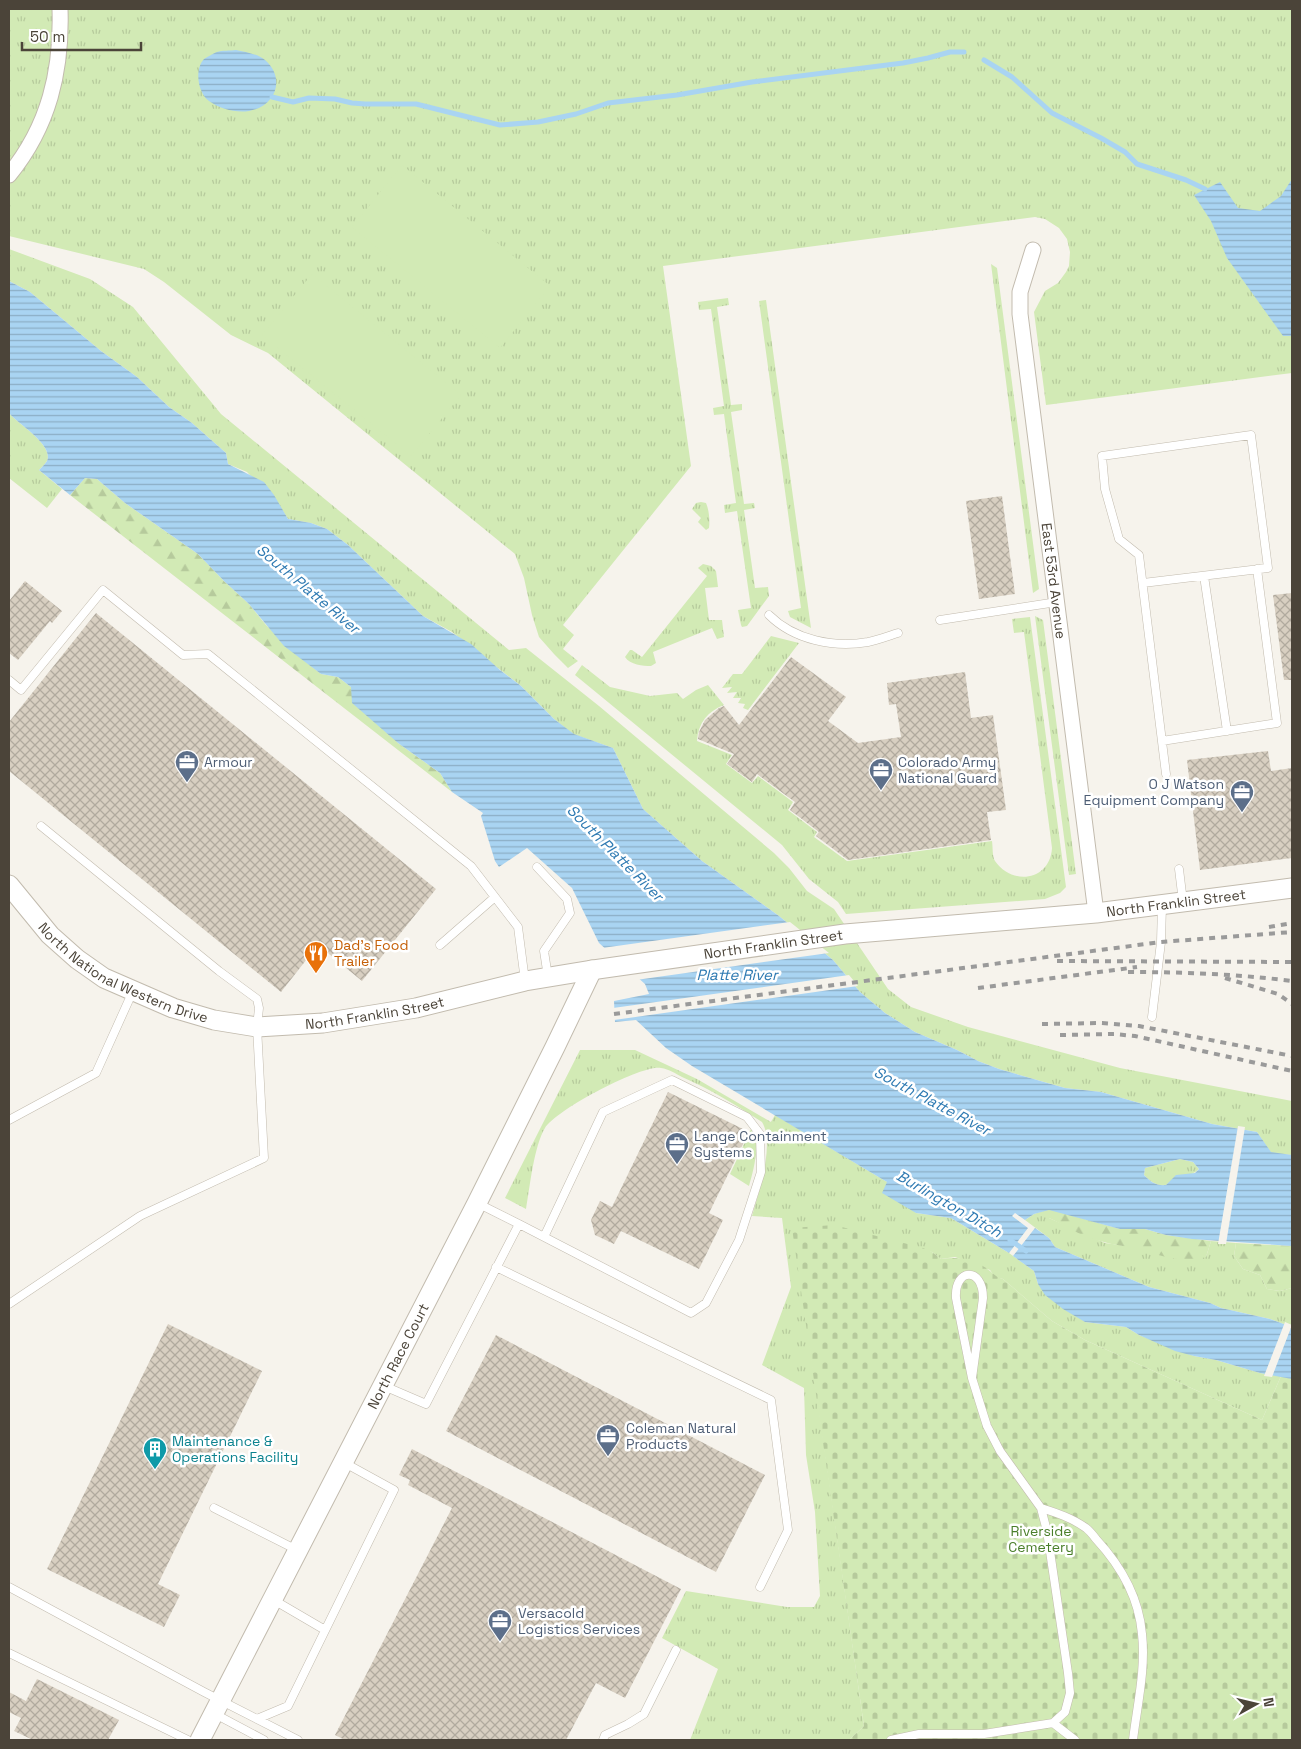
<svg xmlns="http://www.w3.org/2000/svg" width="1301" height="1749" viewBox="0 0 1301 1749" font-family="'Space Grotesk',sans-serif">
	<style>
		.grass { fill: url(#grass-tufts) }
		.forest { fill: url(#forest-firs) }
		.cemetery { fill: url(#cemetery-stones) }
		.pitch { fill: #d2eab5 }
		.water { fill: url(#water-rules); fill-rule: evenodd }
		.pier { fill: #f6f3ec }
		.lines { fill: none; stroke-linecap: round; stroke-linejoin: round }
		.stream { stroke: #a9d4f2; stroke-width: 5 }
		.building { fill: url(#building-cross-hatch) }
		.service-casing { stroke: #c2bbae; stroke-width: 9 }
		.minor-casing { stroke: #c2bbae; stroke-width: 17 }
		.tertiary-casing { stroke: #c2bbae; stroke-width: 21 }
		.service { stroke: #fff; stroke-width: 8 }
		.minor { stroke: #fff; stroke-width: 15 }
		.tertiary { stroke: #fff; stroke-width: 19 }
		.rail { stroke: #9a9a9a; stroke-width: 4; stroke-dasharray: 6 6; stroke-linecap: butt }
		.labels { text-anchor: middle; stroke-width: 5; stroke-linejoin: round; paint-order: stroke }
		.street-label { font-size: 14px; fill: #4b4439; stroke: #fff }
		.service-label { font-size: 14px; fill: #4e5e75; stroke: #fff; text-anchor: start }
		.food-label { font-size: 14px; fill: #c56008; stroke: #fff; text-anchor: start }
		.culture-label { font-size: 14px; fill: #0d838f; stroke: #fff; text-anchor: start }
		.park-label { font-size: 14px; fill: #4a7f2a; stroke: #fff }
		.water-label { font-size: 15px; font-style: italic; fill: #2e7ab2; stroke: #fff }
	</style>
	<defs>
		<pattern id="grass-tufts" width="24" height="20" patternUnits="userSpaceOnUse" patternTransform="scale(1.25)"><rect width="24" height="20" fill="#d2eab5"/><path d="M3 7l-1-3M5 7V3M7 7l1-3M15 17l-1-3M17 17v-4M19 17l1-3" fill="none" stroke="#b6ca9c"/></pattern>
		<pattern id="forest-firs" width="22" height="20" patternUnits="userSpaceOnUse" patternTransform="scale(1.25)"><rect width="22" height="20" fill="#d2eab5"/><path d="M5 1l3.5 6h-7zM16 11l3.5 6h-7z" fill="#b6ca9c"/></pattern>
		<pattern id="cemetery-stones" width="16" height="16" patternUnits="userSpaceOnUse" patternTransform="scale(1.25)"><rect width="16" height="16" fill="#d2eab5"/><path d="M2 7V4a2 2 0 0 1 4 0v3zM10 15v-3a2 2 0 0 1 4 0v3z" fill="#b6ca9c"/></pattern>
		<pattern id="water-rules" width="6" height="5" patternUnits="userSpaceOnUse" patternTransform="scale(1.25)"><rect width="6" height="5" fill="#a9d4f2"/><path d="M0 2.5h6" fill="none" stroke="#8caec5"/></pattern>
		<pattern id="building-cross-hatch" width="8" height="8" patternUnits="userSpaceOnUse" patternTransform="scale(1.25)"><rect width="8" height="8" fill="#d8cfc1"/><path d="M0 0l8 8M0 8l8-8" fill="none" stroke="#b1aa9e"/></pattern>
	</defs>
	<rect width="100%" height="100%" fill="#f6f3ec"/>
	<path class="grass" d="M9,9H1292V373L1046,405L1034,312L1045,291L1058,283L1066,272L1069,266L1070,252L1067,239L1059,228L1045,219L1035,217L663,266L691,466L563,625L574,635L563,649L578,661L568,668L554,654L539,637L532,615L524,578L515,554L268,353L231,335L164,282L144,269L9,236Z
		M9,249L90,279L133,307L221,414L509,650L526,648L599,706L774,853L789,868L807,891L834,909L888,989L911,1007L968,1027L1120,1068L1292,1101V1155L1271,1153L1257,1132L1212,1124L1101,1092L1065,1088L999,1069L978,1061L957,1050L915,1032L885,1013L860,992L833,960L779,916L702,861L643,809L613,748L573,734L554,719L521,686L452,632L423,616L348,545L327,529L311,523L288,519L281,508L247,472L228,464L226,453L192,423L169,407L137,377L101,351L30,292L9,281Z
		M991,264L997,268L1039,589L1033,593Z
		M728,298L729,305L717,307L731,405L742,404V410L731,412L744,504L754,503L755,508L744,510L755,588L768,587L769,596L747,626L742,627L741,625L738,610L751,608L737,511L725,513L724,505L736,503L724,414L714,415L713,408L724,406L711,309L699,310L698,302Z
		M766,300L811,628L790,617L788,611L801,608L759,301Z
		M9,413C18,424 54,445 47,461C45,464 41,468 39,470L62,489L47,508L9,478Z
		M701,502L706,503C709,510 710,520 709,528L706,530L698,522L701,518L692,509L696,503Z
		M703,564L711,566L716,571L718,587L705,588L709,620H722L724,637L717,639L712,628L653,652L656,663L651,666C643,666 630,665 625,657L630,650H632L642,657L707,576L698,568Z
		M1035,616L1043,620L1076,874L1069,875Z
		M1030,617L1066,887L1060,893L1045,899L846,914L838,902L809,879L782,845L575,675L582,665L610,687L650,696L677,693L683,699L696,690L708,685L724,705C708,711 698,723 697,741L732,755L726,764L752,783L758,776L793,802L788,810L817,832L814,837L847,861L992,841C993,847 992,856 995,861C1012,886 1050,881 1052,848L1024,632L1014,633L1012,619Z
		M771,636L799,643L748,710L743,708L745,704L738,703L741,698H733L737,692L727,693L732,687L722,688L733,674H742Z
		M580,1050H635L697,1079L771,1122L775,1115L887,1182L916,1213L951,1218L1009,1253L1034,1271L1038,1284L1085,1322L1126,1327L1139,1335L1194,1356L1216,1360L1260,1373L1281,1376L1262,1420L1085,1340L1052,1321L1003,1279L995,1277L990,1270L955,1257L941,1259L932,1252L793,1228L864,1726L849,1740H690L718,1669L662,1638L686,1591L787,1607H814L820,1596L815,1512L806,1455L804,1388L762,1365L791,1287L782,1218L752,1216C759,1192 775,1143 762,1122C736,1105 710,1089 682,1077C676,1074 669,1069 661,1068C642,1064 556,1110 545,1128C534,1146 530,1186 526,1209L505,1198Z
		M751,1129C762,1141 753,1172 749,1186L730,1174Z
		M1180,1159L1193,1162L1199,1169C1190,1178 1176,1176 1166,1185C1156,1186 1151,1182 1144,1175L1145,1168Z
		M1049,1209V1218L1105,1243L1206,1257L1211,1241L1236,1243L1234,1256L1243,1269L1260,1275L1267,1289L1280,1291L1292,1288V1327L1270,1319L1221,1308L1210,1303L1149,1287L1055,1247L1049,1238L1025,1220L1034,1214Z"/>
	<path class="forest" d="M85,478L97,479L125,503L198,554L224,581L249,604L266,625L306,662L321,674L338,677L351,687L398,743L440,773L452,792L70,495Z
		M1049,1209L1120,1229H1145L1166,1235L1211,1241L1206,1257C1179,1265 1159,1254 1133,1248C1118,1245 1103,1243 1088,1237C1074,1232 1062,1224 1049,1218Z
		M1236,1243L1292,1246V1288L1280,1291L1267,1289L1260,1275L1243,1269L1234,1256Z"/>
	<path class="cemetery" d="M834,1225L923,1248L932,1252L941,1259C958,1256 976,1259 990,1271C995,1275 996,1277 1003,1279L1052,1321L1085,1340L1262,1420L1281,1376L1292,1379V1740H849L864,1726L792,1228Z"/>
	<path class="pitch" d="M402,165L550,286L500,348L352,227Z
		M312,274L461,395L411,456L262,335Z"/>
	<path class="water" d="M236,50C245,52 258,54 265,60C286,78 276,106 249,111C236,113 220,109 209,101C198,93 194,70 204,59C207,57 214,53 217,52C222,50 230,51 236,50Z
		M1292,179V336H1283L1227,258L1211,221L1194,195L1220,182L1238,208L1260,211L1281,196Z
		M9,281L30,292L101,351L137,377L169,407L192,423L226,453L228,464L264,482L274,495L288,519L311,523L327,529L348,545L423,616L471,644L500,670L521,686L554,719L574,734L613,748L643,809L702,861L779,916L833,960L860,992L885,1013L915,1032L957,1050L978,1061L999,1069L1065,1088L1101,1092L1212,1124L1257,1132L1271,1152L1292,1155V1246L1192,1239L1166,1235L1145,1229H1120L1049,1210L1034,1214L1025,1220L1015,1213L1012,1216L1028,1228L1009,1253L951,1218L916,1213L882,1193L887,1182L692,1066L666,1048L636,1020L615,1022L614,1001L649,994L645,984L599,943L572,888L527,848L499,867L495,861L481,816L483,813L452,792L440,773L398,743L352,703L351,687L338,677L321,674L284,646L249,604L224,581L198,554L125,503L97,479L85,478L70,495L39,470C41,468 45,464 47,461C54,445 18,424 9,413ZM1180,1159L1193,1162L1199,1169L1195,1173L1176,1175L1166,1185C1156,1186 1151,1182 1144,1175L1145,1168Z
		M1035,1228L1049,1238L1055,1247L1149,1287L1210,1303L1221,1308L1270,1319L1292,1327V1379L1260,1373L1216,1360L1194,1356L1175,1351L1139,1335L1126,1327L1085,1322L1063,1309L1045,1295L1038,1284L1034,1271L1013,1256Z"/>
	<path class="pier" d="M790,922L829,953L636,980L602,948Z
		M849,975L858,986L614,1020L613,1008Z
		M1238,1126L1245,1127L1226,1244H1218Z
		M1285,1322L1292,1325L1272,1377L1264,1376Z"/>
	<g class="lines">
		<path class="stream" d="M984,60L1012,77L1052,113L1101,138L1125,152L1137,164L1186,180L1205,189
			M272,97L293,102L309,98L335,99L352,103L365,104H416L500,125L538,122L576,114L608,103L677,95L752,82L903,63L928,58L950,52H964
			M1010,1240L1026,1251"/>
	</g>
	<path class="building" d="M1002,496L1015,594L979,599L966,501Z
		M25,581L62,611L52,623L50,621L18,660L9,653V601Z
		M1292,593V680H1284L1273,595Z
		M96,613L436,889L362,981L318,945L281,992L9,771V722Z
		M791,657L846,697L828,721L858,743L901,737L896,704L889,705L887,683L965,672L971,718L993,715L1006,810L987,812L991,840L848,860L816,836L819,832L790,810L795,802L757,774L752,782L727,764L734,754L698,739L699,732L705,720L719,708L724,706L739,725Z
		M1268,751L1271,771L1292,768V858L1200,870L1187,760Z
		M668,1092L749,1132L709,1213L723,1220L699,1269L621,1231L614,1244L595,1235L591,1220L600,1201L612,1207Z
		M168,1324L262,1371L158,1584L180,1595L164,1627L47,1569Z
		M496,1335L765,1475L716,1572L446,1431Z
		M412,1449L681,1589L625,1698L596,1683L566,1740H345L335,1735L452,1508L408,1485L410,1480L399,1475Z
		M37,1679L119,1720L108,1740H33L14,1731L21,1718L9,1712V1692L26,1701Z"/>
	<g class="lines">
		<g class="service-casing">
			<path id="service" d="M1204,576L1227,731
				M1143,583L1268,568L1251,435L1102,456L1105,489L1119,539L1139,555C1148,628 1157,701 1166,774
				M769,615C794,640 834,648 868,642C878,640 888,636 898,633
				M940,620L1057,602
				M9,680L21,690L103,590L183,655L208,654L471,866L518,927L525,981
				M1162,741L1277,723L1257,569
				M537,867L567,899L570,913L544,951L548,977
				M1179,869L1183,902
				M440,945L495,897
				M1152,1017L1161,942L1162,905
				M9,1120L96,1073L133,991
				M519,1224L691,1313L706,1303L739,1240L761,1172L760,1134L747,1117L672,1080L603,1112L544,1237
				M496,1267L771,1400L788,1530L760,1587
				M9,1304L140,1216L264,1158L257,1027L259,1008L257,999L219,971L41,826
				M972,1378L956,1298C954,1268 983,1266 983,1298L972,1378L987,1426L1000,1451L1041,1508L1047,1531L1068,1673L1070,1693L1065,1712L1053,1723
				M384,1386L426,1404L519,1224L477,1203
				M214,1508L297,1550
				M1041,1508C1057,1513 1072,1518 1086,1528C1090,1531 1093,1535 1096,1539C1120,1565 1139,1598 1142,1634C1146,1669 1137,1706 1133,1740
				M9,1587L204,1692L298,1740
				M272,1599L325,1630
				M9,1653L188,1740
				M215,1714L264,1740
				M257,1719L288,1706L394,1490L343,1462
				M603,1740L605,1735L628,1724L644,1714L676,1650
				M891,1740L919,1734H984L1053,1723L1075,1740"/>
		</g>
		<g class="minor-casing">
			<g id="minor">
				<path d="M9,175C49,126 62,71 60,9"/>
				<path id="s1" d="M1033,250L1020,292V314L1096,913"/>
			</g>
		</g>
		<g class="tertiary-casing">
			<g id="tertiary">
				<path id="s2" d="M9,885L50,935L77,959L104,978L173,1008L214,1020L257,1027L323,1023L416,1008L525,981L592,970L845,934L1096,913L1292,888"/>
				<path id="s3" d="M200,1740L477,1203L555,1047L592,970"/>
			</g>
		</g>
		<use href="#service" class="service"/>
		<use href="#minor" class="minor"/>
		<use href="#tertiary" class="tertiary"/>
		<path class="rail" d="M1269,927L1292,923
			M1057,961L1292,962
			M1128,972C1184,972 1237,974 1292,981
			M1225,978L1278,994L1292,1004
			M978,988L1137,967
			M614,1014L1161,942L1292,932
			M1042,1024L1102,1023L1139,1026L1292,1056
			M1060,1035L1114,1034L1135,1036L1292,1071"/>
	</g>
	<defs>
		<g id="office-pin" transform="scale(1.25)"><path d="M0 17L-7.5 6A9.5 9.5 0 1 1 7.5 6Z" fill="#5c6f8a" stroke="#fff"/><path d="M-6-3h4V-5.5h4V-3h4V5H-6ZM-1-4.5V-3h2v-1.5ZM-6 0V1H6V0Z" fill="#fff"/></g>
		<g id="restaurant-pin" transform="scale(1.25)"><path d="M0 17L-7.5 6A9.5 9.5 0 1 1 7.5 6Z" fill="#e8710a" stroke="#fff"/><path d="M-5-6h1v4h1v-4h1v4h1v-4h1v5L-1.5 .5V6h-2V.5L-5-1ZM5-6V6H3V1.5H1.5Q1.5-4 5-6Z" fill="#fff"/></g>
		<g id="building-pin" transform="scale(1.25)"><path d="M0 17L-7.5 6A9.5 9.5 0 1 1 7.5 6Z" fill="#0f9aa8" stroke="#fff"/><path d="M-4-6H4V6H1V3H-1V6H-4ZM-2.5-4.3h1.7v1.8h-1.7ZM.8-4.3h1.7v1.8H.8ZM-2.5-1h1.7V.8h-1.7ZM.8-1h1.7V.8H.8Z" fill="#fff"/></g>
	</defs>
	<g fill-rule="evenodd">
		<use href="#office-pin" x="187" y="762"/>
		<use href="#office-pin" x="881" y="770"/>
		<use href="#office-pin" x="1242" y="792"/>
		<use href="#restaurant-pin" x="316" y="953"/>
		<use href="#office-pin" x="677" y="1144"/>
		<use href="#office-pin" x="608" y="1436"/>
		<use href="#building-pin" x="155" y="1449"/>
		<use href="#office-pin" x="500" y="1621"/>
	</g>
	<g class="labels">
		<g class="street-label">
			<text dy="5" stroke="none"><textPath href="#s1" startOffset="335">East 53rd Avenue</textPath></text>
			<text dy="5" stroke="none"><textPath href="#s2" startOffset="1224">North Franklin Street</textPath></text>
			<text dy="5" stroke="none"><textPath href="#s2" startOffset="819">North Franklin Street</textPath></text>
			<text dy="5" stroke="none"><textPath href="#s2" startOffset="148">North National Western Drive</textPath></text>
			<text dy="5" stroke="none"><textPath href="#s2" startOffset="414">North Franklin Street</textPath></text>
			<text dy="5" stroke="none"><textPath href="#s3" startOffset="432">North Race Court</textPath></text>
		</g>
		<g class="service-label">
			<text x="204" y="767">Armour</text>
			<text x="898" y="767">Colorado Army<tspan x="898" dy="16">National Guard</tspan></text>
			<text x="1224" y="789" text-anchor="end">O J Watson<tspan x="1224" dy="16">Equipment Company</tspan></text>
			<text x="694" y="1141">Lange Containment<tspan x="694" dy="16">Systems</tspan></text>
			<text x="626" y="1433">Coleman Natural<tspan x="626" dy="16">Products</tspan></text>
			<text x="518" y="1618">Versacold<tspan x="518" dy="16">Logistics Services</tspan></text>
		</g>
		<g class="food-label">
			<text x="334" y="950">Dad's Food<tspan x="334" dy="16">Trailer</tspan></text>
		</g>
		<g class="culture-label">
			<text x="172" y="1446">Maintenance &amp;<tspan x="172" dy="16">Operations Facility</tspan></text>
		</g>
		<g class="park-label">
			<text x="1041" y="1536">Riverside<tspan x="1041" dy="16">Cemetery</tspan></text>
		</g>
		<g class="water-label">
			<text transform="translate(308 589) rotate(40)" y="5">South Platte River</text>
			<text transform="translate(615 853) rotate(45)" y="5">South Platte River</text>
			<text x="737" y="980">Platte River</text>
			<text transform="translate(932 1101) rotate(28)" y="5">South Platte River</text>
			<text transform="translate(949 1204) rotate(30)" y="5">Burlington Ditch</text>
		</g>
	</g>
	<rect width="1301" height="1749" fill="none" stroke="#4b4439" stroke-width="20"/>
	<g transform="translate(1256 1704) rotate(82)" stroke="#ffffff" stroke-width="4" paint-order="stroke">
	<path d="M0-4L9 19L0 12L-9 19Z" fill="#4b4439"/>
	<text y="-8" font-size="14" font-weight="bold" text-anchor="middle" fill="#4b4439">N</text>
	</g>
	<path d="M22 42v8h119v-8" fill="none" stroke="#4b4439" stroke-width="2.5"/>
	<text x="30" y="42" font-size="15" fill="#4b4439" stroke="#ffffff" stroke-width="4" paint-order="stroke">50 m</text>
</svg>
